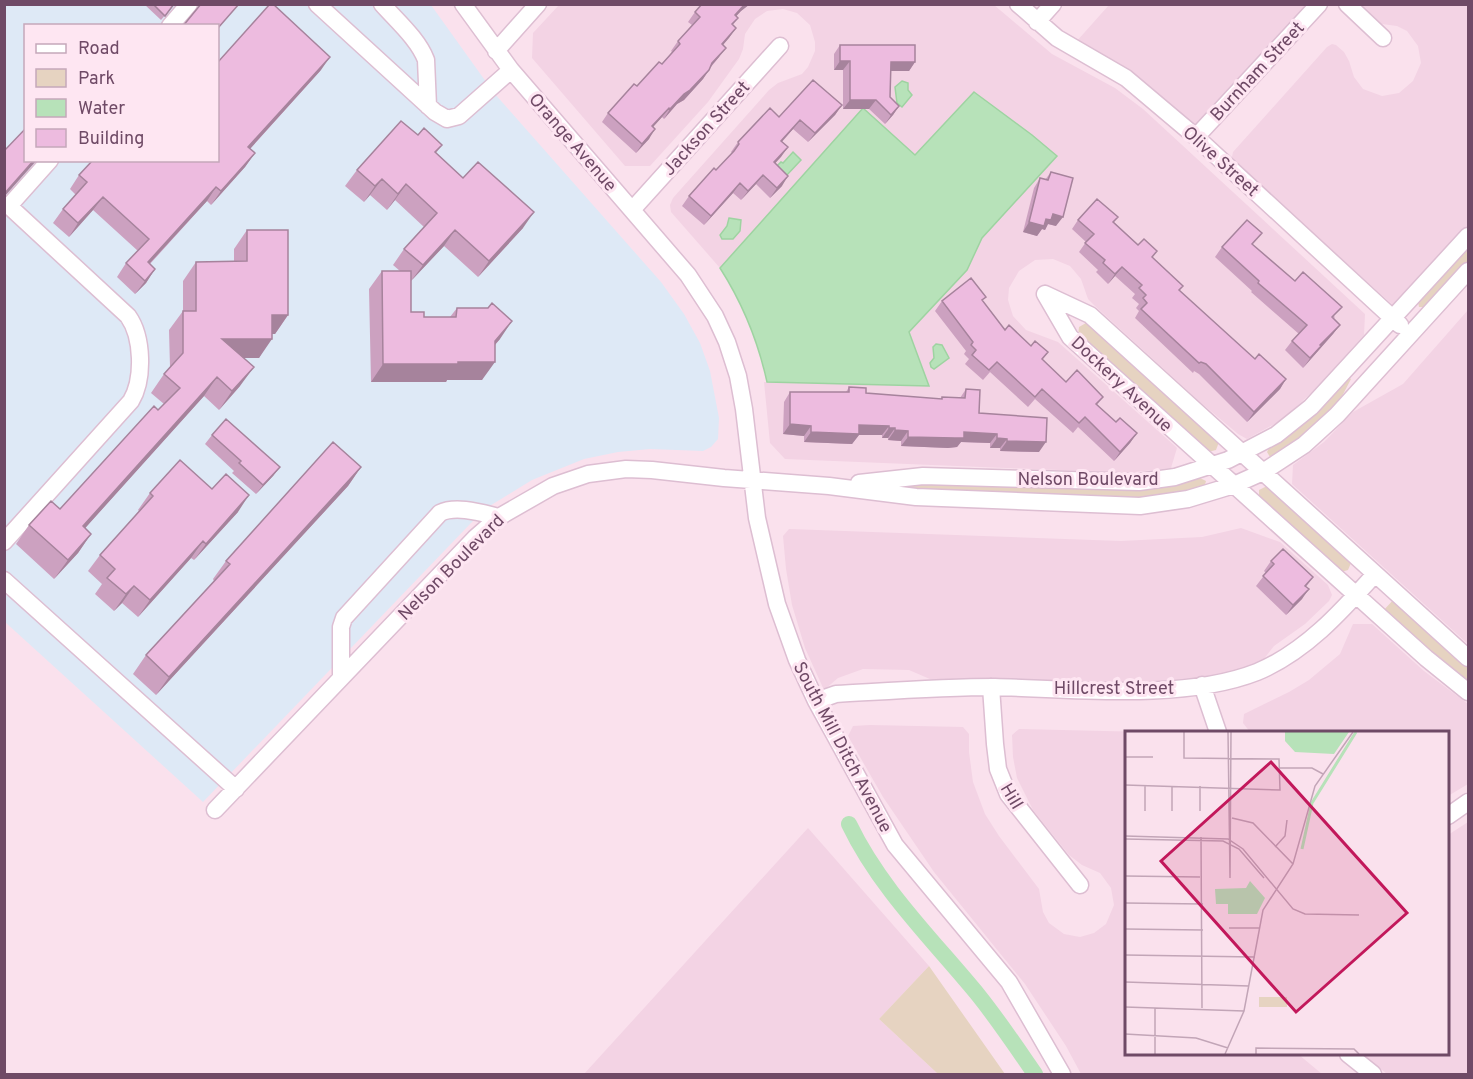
<svg xmlns="http://www.w3.org/2000/svg" width="1473" height="1079" viewBox="0 0 1473 1079" font-family="Overpass,sans-serif">
	<style>
		.residential { fill: #f3d3e4 }
		.education { fill: #dee9f6; fill-rule: evenodd }
		.green { fill: #e6d3c1 }
		.water { fill: #b7e2b9; stroke: #9ed3a1; stroke-width: 1.5 }
		.lines { fill: none; stroke-linecap: round; stroke-linejoin: round }
		.canal { stroke: #b7e2b9; stroke-width: 16 }
		.minor-casing { stroke: #ddbed2; stroke-width: 19 }
		.minor { stroke: #fff; stroke-width: 16 }
		.wall { fill: #cca1c0 }
		.shaded-wall { fill: #a6839c }
		.building { fill: #edbbdf; stroke: #a6839c; stroke-width: 1.5 }
		.labels { text-anchor: middle; stroke-width: 6; stroke-linejoin: round; paint-order: stroke }
		.street-label { font-size: 18px; fill: #6f4a66; stroke: #fee6f2 }
		.inset-river { fill: none; stroke: #b7e2b9; stroke-width: 3 }
		.inset-road { fill: none; stroke: #c2a5b7; stroke-width: 1.5 }
		.view { fill: #c2185b; fill-opacity: 0.15; stroke: #c2185b; stroke-width: 3 }
		.inset-edge { fill: none; stroke: #6f4a66; stroke-width: 3 }
	</style>
	<rect width="100%" height="100%" fill="#fae1ed"/>
	<path class="residential" d="M559,5H994L1052,54L1115,88L1143,109L1365,314L1364,335L1317,387L1291,412L1278,422L1247,439L1238,434L1200,402L1095,306L1088,299L1081,279L1070,266L1053,259L1035,260L1019,271L1009,288L1008,300L1013,316L1026,330L1058,342L1175,446L1177,448L1171,468L1135,472H1108L785,459L770,443L764,382L929,386L909,332L967,270L982,238L1056,156L1032,135L974,92L915,155L863,108L720,268L671,212L670,205L673,198L769,90L778,83L802,74L808,67L815,51V42L810,25L797,13L783,9L767,11L755,19L745,34L743,49L739,59L708,102L650,166H625L532,58L533,33Z
		M1109,5H1311L1200,128L1137,81L1076,42Z
		M1364,5H1468V237L1394,306L1233,161L1232,157L1233,152L1327,47L1332,44L1336,45L1344,52L1349,61L1354,77L1363,89L1382,96L1399,93L1413,81L1421,63L1418,46L1407,31L1397,26L1382,24L1373,20L1362,9Z
		M1468,310V644L1292,484L1293,465L1324,442L1353,412L1403,384Z
		M1241,528L1280,542L1328,585L1332,595L1329,601L1305,624L1274,646L1249,678L1223,687L953,689L909,670L863,669L838,678L824,690L805,648L792,605L786,569L783,536L789,529L1121,541L1202,537Z
		M1353,624H1372L1424,671L1468,704V784L1448,796V732H1250L1243,723L1244,714L1289,692L1309,680L1340,654Z
		M870,725L963,727L969,734V752L973,782L985,814L999,836L1039,889L1043,912L1049,923L1064,934L1080,937L1094,933L1106,924L1114,905L1111,888L1100,873L1082,865L1069,855L1033,810L1017,778L1013,757L1012,735L1019,729L1147,732L1178,730L1180,732H1126V1054H1298L1322,1074H1081L1066,1046L1025,984L934,872L883,797L848,736L853,726Z
		M1468,822V1074H1387L1363,1054H1448V835Z
		M808,828L929,966L879,1019L938,1074H584Z"/>
	<path class="education" d="M5,5H431L494,93L661,282L684,314L700,343L710,371L719,418L718,439L711,447L703,451L650,449L618,452L584,459L532,480L488,507L471,523L203,802L5,622ZM26,26H218V160H26Z"/>
	<path class="green" d="M1468,246V261L1426,307H1419L1418,302Z
		M1086,323L1219,442L1216,450L1208,452L1078,336L1079,327Z
		M1348,377L1351,379L1338,404L1298,441L1270,457L1267,452L1269,448Z
		M1200,478L1206,481L1204,488L1144,500L882,489L926,484L1123,489L1168,486Z
		M1267,486L1351,563L1348,570L1341,572L1259,499V490Z
		M1394,599L1468,667V684L1383,611Z
		M929,966L1005,1074H938L879,1019Z"/>
	<path class="water" d="M902,81L908,83V90L912,95L902,107L897,103L895,87Z
		M974,92L1032,135L1057,156L982,238L967,270L909,332L929,386L767,382C758,341 743,304 720,268L863,108L915,155Z
		M793,152L801,160L786,176L776,167L781,162L783,163Z
		M729,218L741,220L740,231L733,239H722L720,235L727,226Z
		M936,344L942,345L949,358L934,369L931,367L930,363L934,358L933,347Z"/>
	<g class="lines">
		<path class="canal" d="M849,824C880,889 934,941 979,996C999,1021 1017,1048 1035,1074"/>
		<g class="minor-casing">
			<path id="minor" d="M317,4L435,112L447,119L459,116L511,70
				M382,4C397,21 418,39 426,60L428,106
				M463,4L511,70L688,275L715,316L727,342L738,376L744,409L757,518L777,604L797,660L816,701L895,845L1009,982L1062,1074
				M1018,4L1057,38L1126,78L1196,137L1400,325
				M1347,4L1383,38
				M1037,22L1053,4
				M170,26L189,4
				M496,51L538,4
				M1196,137L1319,4
				M632,210L780,46
				M1045,294L1070,337L1426,658L1468,692
				M1045,294L1090,315L1468,658
				M859,483L923,476L1139,482L1175,477L1228,460L1276,435L1311,407L1468,236
				M4,542L131,401C144,379 143,337 128,316L9,206L50,160
				M4,580L236,789
				M341,677V627L344,618L440,513C456,505 482,513 499,517
				M1202,685L1218,732
				M991,687L995,744L998,769L1008,794L1080,885
				M816,701L836,694C889,691 942,687 995,687C1074,689 1183,701 1257,672C1305,652 1341,612 1375,574
				M215,810L475,538L499,517L553,486L588,474L626,469L652,470L724,478L829,486L916,497L1140,506L1188,499L1234,485L1263,472L1304,445L1337,415L1468,271
				M1448,816L1468,802
				M1348,1054L1373,1074"/>
		</g>
		<use href="#minor" class="minor"/>
	</g>
	<path class="wall" d="M144,4H175L161,20Z
		M702,4H750L741,11L736,16L738,18L733,25L736,28L723,45L719,57L711,67L703,79L684,100L677,104L664,119L662,117L653,127L649,139L636,153L602,122L608,113L662,64L672,52L671,51L678,41L692,25L688,22L695,12Z
		M840,45L915,62L909,71H891L890,97L899,106L893,115L885,124L869,109H843V70H834V54Z
		M321,70L250,149L255,153L245,167L211,205L207,201L150,264L155,269L146,283L135,294L117,277L126,263L138,251L93,210L69,237L53,223L63,209L76,195L70,189L79,175Z
		M842,105L835,115L808,142L793,129L782,142L788,147L775,163L782,186L770,198L756,184L741,200L733,193L704,225L682,206L689,196L716,170L732,153L731,152L738,142L779,117Z
		M418,135L442,145L436,153L463,178L523,228L478,277L444,246L411,281V312L424,317H450L457,308L500,339L495,345L482,380H447L446,382H371L369,289L382,271H400L393,265L404,249L424,227L395,200L387,210L370,195L364,202L345,186L357,170Z
		M1051,172L1056,226L1048,224L1045,230L1042,229L1037,236L1023,232L1034,188L1040,178L1045,180Z
		M1118,217L1114,222L1183,286L1179,291L1255,359L1286,379L1280,389L1247,422L1199,374L1194,371L1193,373L1135,318L1139,311L1136,308L1139,304L1132,298L1135,294L1115,276L1108,284L1096,272L1098,270L1079,252L1086,242L1072,229L1078,220Z
		M247,230L288,315L275,334H272L259,358H243L240,386L219,410L204,396L85,528L91,534L78,553L54,579L16,544L29,525L60,509L164,404L151,393L164,374L170,367L169,330L183,311V281L196,262H234V249Z
		M1253,245L1335,317L1333,319L1340,325L1333,334L1303,368L1285,350L1292,341L1299,334L1251,292L1252,291L1215,257L1222,247Z
		M942,301L983,302L1005,330L1031,346L1048,352L1042,360L1066,382L1103,397L1097,405L1116,422L1137,433L1130,443L1114,461L1078,427L1073,433L1035,399L1028,407L990,372L983,380L965,364L969,359L964,354L966,351L935,311Z
		M849,387L866,393L941,399L942,397L960,398L966,389L979,413L1039,452L1000,451V448H990V443L961,442L957,447L948,448L901,446V441L888,440V438H882V435H859L852,444L804,442V436L783,434L784,402L790,392H846Z
		M212,435L280,467L273,476L256,494L232,473L234,471L205,444Z
		M361,467L348,486L156,695L133,674L146,655L214,581L213,579L226,561Z
		M150,493L238,512L194,560L191,558L138,617L122,603L114,611L95,594L102,584L88,571L100,555L139,511L138,510Z
		M1271,561L1313,577L1306,587L1302,599L1286,615L1256,586L1266,573L1264,571Z"/>
	<path class="shaded-wall" d="M745,4H750L741,11L728,25L735,15Z
		M736,28L729,38L715,54L722,44Z
		M726,48L719,57L706,72L712,63Z
		M330,57L321,70L239,161L248,147Z
		M840,61H850L843,70H834Z
		M891,62H915L909,71H884Z
		M709,70L703,79L684,100L677,104L664,119L670,109L684,94Z
		M850,100H876L869,109H843Z
		M842,105L835,115L808,142L815,133Z
		M899,106L893,115L885,124L891,115Z
		M669,108L662,117L645,136L652,126Z
		M800,120L793,129L774,150L781,141Z
		M655,129L649,139L636,153L642,144Z
		M788,147L781,157L767,172L774,162Z
		M255,153L245,167L211,205L221,191Z
		M34,160H37L4,197V194Z
		M763,175L756,184L741,200L748,191Z
		M788,176L782,186L770,198L777,188Z
		M382,179L370,195L364,202L375,186Z
		M740,183L733,193L704,225L711,216Z
		M406,184L395,200L387,210L398,194Z
		M216,187L207,201L138,276L148,262Z
		M103,197L93,210L69,237L78,223Z
		M534,212L523,228L478,277L489,261Z
		M1053,214L1063,217L1056,226L1048,224L1045,230L1042,229L1037,236L1023,232L1029,222Z
		M455,230L444,246L411,281L423,265Z
		M1122,267L1115,276L1108,284L1115,274Z
		M155,269L146,283L135,294L145,281Z
		M272,315H288L275,334H259Z
		M512,321L500,339L482,359L495,341Z
		M1340,325L1333,334L1303,368L1320,345Z
		M222,339H272L259,358H209Z
		M458,362H495L482,380H447L446,382H371L383,364Z
		M254,367L240,386L219,410L232,391Z
		M217,377L204,396L70,545L83,526Z
		M1286,379L1280,389L1247,422L1254,412Z
		M790,424L811,426L804,436L783,434Z
		M859,425L889,426L882,435H859L852,444L804,442L811,432Z
		M889,428H895L888,438H882Z
		M895,430L908,431L901,441L888,440Z
		M964,432L997,434L990,443L961,442L957,447L948,448L901,446L908,437Z
		M1137,433L1130,443L1114,461L1120,452Z
		M997,438L1007,439L1000,448H990Z
		M1007,441L1046,442L1039,452L1000,451Z
		M280,467L273,476L256,494L263,485Z
		M361,467L348,486L156,695L169,677Z
		M249,495L238,512L194,560L206,544Z
		M91,534L78,553L54,579L68,560Z
		M203,541L191,558L138,617L150,600Z
		M134,586L122,603L114,611L126,594Z
		M1309,589L1302,599L1286,615L1293,605Z"/>
	<path class="building" d="M153,4H174L165,16Z
		M201,4H239L218,28V26H183Z
		M270,4H273L330,57L248,147L255,153L221,191L216,187L148,262L155,269L145,281L126,263L149,239L103,197L78,223L63,209L87,182L79,175L93,160H218V62Z
		M702,4H745L735,15L738,18L732,24L736,28L722,44L726,48L712,63L709,70L690,90L684,94L670,109L669,108L652,126L655,129L642,144L608,113L634,84L637,86L659,62L662,64L680,44L678,41L700,17L695,12Z
		M840,45H915V62H891L890,97L899,106L891,115L876,100H850V61H840Z
		M813,80L842,105L815,133L800,120L781,141L788,147L774,162L788,176L777,188L763,175L748,191L740,183L711,216L689,196L714,168L716,170L734,151L739,144L738,142L770,108L779,117Z
		M401,121L418,135L424,128L442,145L435,152L463,178L478,162L534,212L489,261L455,230L423,265L404,249L437,213L406,184L398,194L382,179L375,186L357,170Z
		M26,128V160H34L4,194V151Z
		M1051,172L1073,178L1063,217L1053,214L1051,220L1046,219L1044,226L1029,222L1040,178L1048,180Z
		M1097,199L1118,217L1113,222L1138,245L1144,239L1157,251L1152,257L1183,286L1179,290L1255,359L1259,354L1286,379L1254,412L1206,364L1201,362L1199,363L1141,309L1147,303L1143,298L1146,295L1139,288L1142,285L1122,267L1115,274L1103,263L1105,260L1085,243L1094,234L1078,220Z
		M1247,220L1262,233L1252,244L1295,281L1303,272L1342,307L1332,317L1340,325L1320,345L1321,346L1310,358L1292,341L1307,325L1258,283L1259,281L1222,247Z
		M247,230H288V315H272V339H222L254,367L232,391L217,377L83,526L91,534L68,560L29,525L51,501L60,509L154,406L158,410L180,388L164,374L183,353V311H196V262L247,261Z
		M382,271H411V312H424V317H456L457,308H488L492,303L512,321L495,341V362H458V364H383Z
		M971,278L986,297L982,300L1005,330L1009,325L1031,346L1035,341L1048,352L1042,359L1066,382L1077,370L1103,397L1096,404L1116,422L1120,418L1137,433L1120,452L1085,417L1079,423L1042,389L1035,397L997,362L989,370L972,355L976,350L971,345L973,342L942,301Z
		M849,387L866,388V393L942,399V397L965,398L966,389L980,390L979,413L1047,418L1046,442L1007,441V439L997,438V434L964,432V438H955L908,437V431L895,430V428H889V426L859,425V434L811,432V426L790,424V392H849Z
		M226,419L280,467L263,485L239,463L241,461L212,435Z
		M333,442L361,467L169,677L146,655L230,564L226,561Z
		M180,460L212,489L226,474L249,495L206,544L203,541L150,600L134,586L126,594L107,578L115,569L100,555L153,496L150,493Z
		M1283,549L1313,577L1305,586L1309,589L1293,605L1263,576L1274,564L1271,561Z"/>
	<g class="labels">
		<g class="street-label">
			<text transform="translate(1257 71) rotate(-47)" y="6">Burnham Street</text>
			<text transform="translate(706 128) rotate(-48)" y="6">Jackson Street</text>
			<text transform="translate(573 142) rotate(49)" y="6">Orange Avenue</text>
			<text transform="translate(1221 161) rotate(42)" y="6">Olive Street</text>
			<text transform="translate(1122 384) rotate(43)" y="6">Dockery Avenue</text>
			<text x="1088" y="485">Nelson Boulevard</text>
			<text transform="translate(451 567) rotate(-45)" y="6">Nelson Boulevard</text>
			<text x="1114" y="694">Hillcrest Street</text>
			<text transform="translate(843 747) rotate(62)" y="6">South Mill Ditch Avenue</text>
			<text transform="translate(1012 796) rotate(59)" y="6">Hill</text>
		</g>
	</g>
	<g transform="translate(1125 731)">
		<rect width="324" height="324" fill="#fae1ed"/>
		<path d="M134,266H162V276H134Z" fill="#e6d3c1"/>
		<path d="M160,1H224L209,23L170,21L160,10ZM125,150L140,167L132,183H103V173H91L90,158L121,157Z" fill="#b7e2b9"/>
		<path class="inset-river" d="M177,118L187,72L231,1"/>
		<path class="inset-road" d="M103,1L105,145M0,26H28M155,37H187L198,43M0,54L155,59L154,28L59,27V1M20,54V80M47,55V80M75,55V80M107,87L128,92L168,133M0,105L103,108L118,118L168,178L180,183L234,184M76,106L77,277M0,108L98,110L114,118L139,147M150,116L160,105L162,89M0,145L75,146M105,147L106,1M0,172L78,173M104,197H134M0,198L78,199M0,224L130,226M0,251L124,255M0,276L119,280M0,303L71,307L103,317M30,323V277M100,323L119,280L138,179L168,133L190,55L228,1M131,323V317L229,318L234,323"/>
		<path class="view" d="M146,31L282,182L171,281L36,130Z"/>
		<rect width="324" height="324" class="inset-edge"/>
	</g>
	<rect width="1473" height="1079" fill="none" stroke="#6f4a66" stroke-width="12"/>
	<rect x="24" y="24" width="195" height="138" fill="#fee6f2" stroke="#c5a8ba" stroke-width="1.5"/>
	<rect x="36" y="44" width="30" height="9" fill="#ffffff" stroke="#c5a8ba" stroke-width="1.5"/>
	<text x="78" y="54" font-size="18" fill="#6f4a66">Road</text>
	<rect x="36" y="69" width="30" height="18" fill="#e6d3c1" stroke="#c5a8ba" stroke-width="1.5"/>
	<text x="78" y="84" font-size="18" fill="#6f4a66">Park</text>
	<rect x="36" y="99" width="30" height="18" fill="#b7e2b9" stroke="#c5a8ba" stroke-width="1.5"/>
	<text x="78" y="114" font-size="18" fill="#6f4a66">Water</text>
	<rect x="36" y="129" width="30" height="18" fill="#edbbdf" stroke="#c5a8ba" stroke-width="1.5"/>
	<text x="78" y="144" font-size="18" fill="#6f4a66">Building</text>
</svg>
